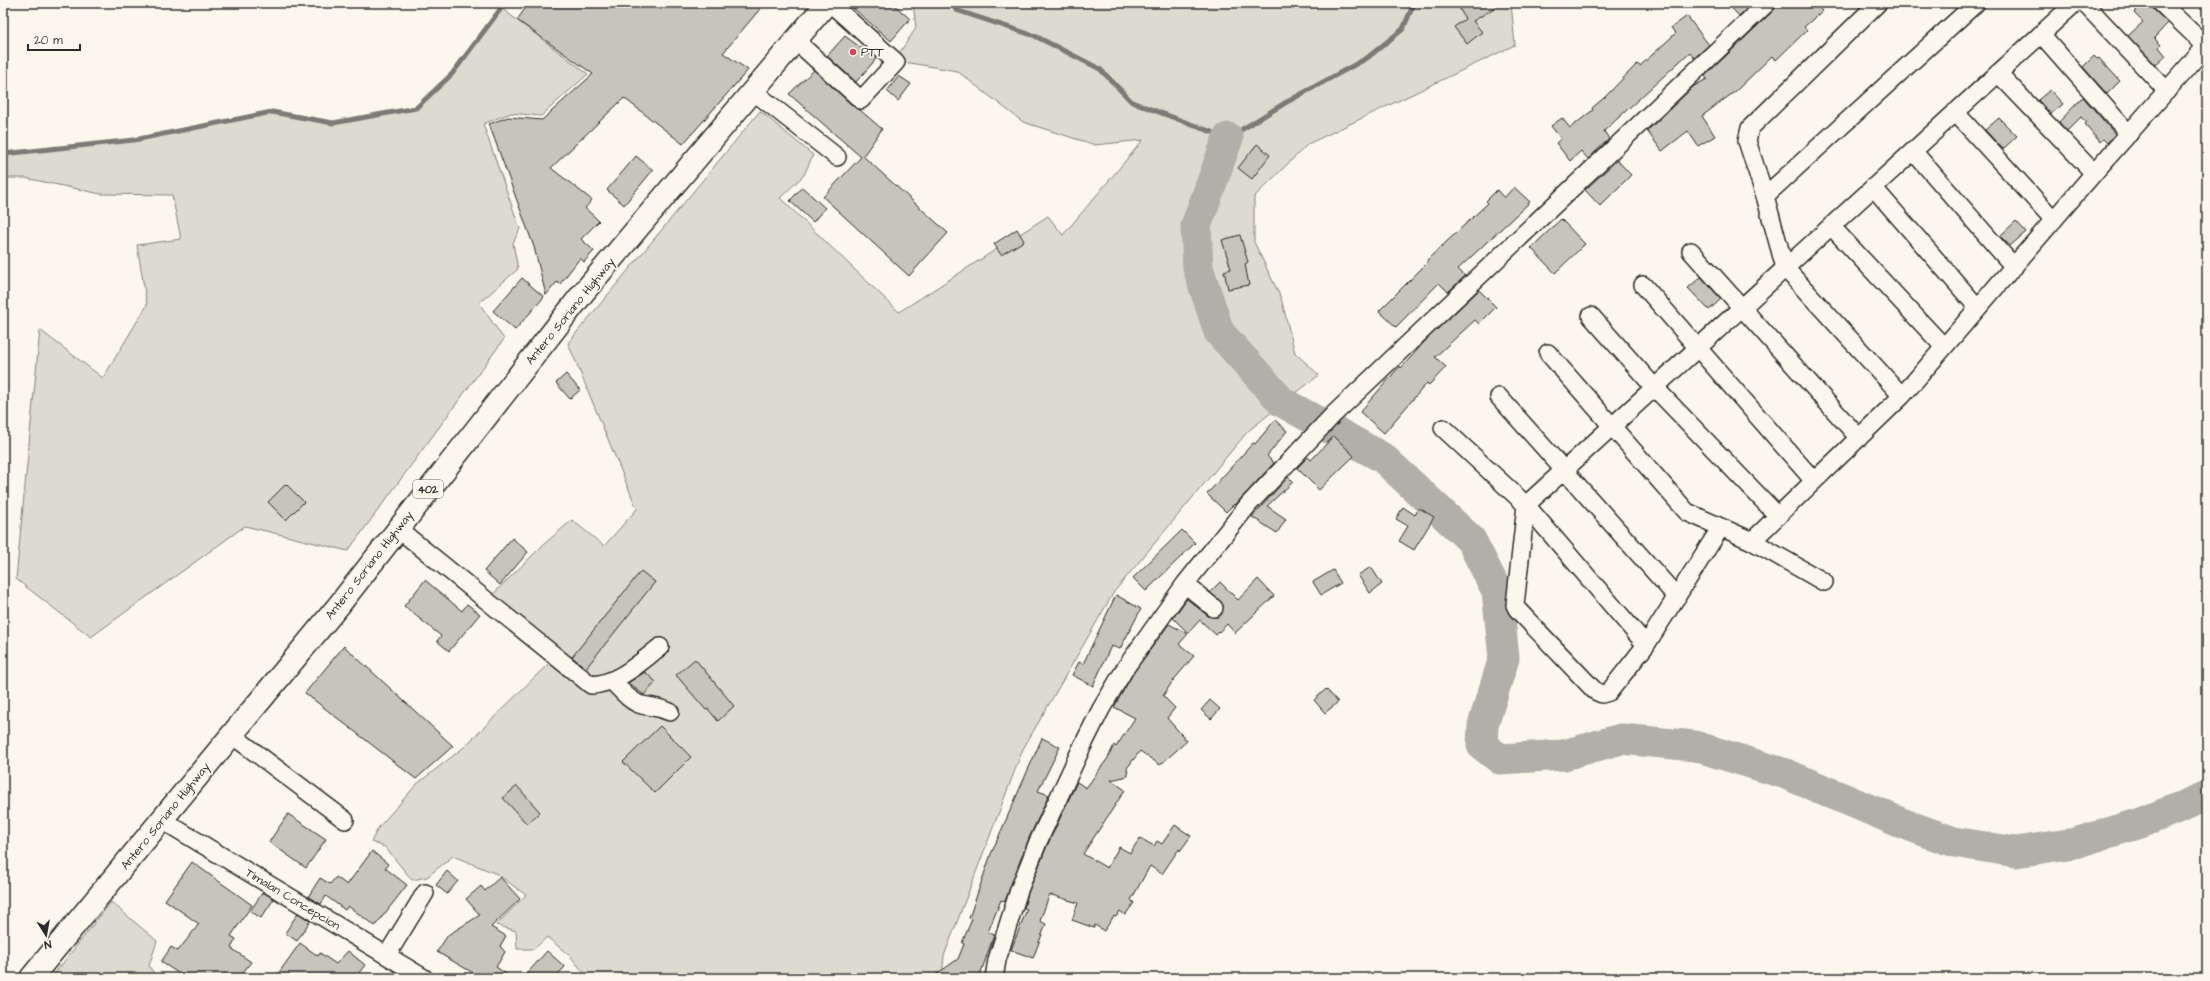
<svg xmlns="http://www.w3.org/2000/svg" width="2210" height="981" viewBox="0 0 2210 981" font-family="'Architects Daughter',sans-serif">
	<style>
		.green { fill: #dddad0; stroke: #84827e }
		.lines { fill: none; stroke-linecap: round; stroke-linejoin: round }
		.stream { stroke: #7b7a75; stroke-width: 5 }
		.river { stroke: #b1afa7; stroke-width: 31 }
		.building { fill: #c7c4bc; stroke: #2b2b2b }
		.minor-casing { stroke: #2b2b2b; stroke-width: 20 }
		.major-casing { stroke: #2b2b2b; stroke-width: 25 }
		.minor { stroke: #fbf7ec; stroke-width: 17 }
		.major { stroke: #fbf7ec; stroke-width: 22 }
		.poi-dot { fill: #d1495b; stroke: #fbf7ec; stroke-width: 1.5 }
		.labels { text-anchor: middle; stroke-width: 3.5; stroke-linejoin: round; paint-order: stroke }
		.shield { fill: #fbf7ec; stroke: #696865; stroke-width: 1 }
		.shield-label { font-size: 11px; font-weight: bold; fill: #2b2b2b }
		.poi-label { font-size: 12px; fill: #2b2b2b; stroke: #fbf7ec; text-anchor: start }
		.street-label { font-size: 12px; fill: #2b2b2b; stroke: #fbf7ec }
	</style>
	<rect width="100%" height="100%" fill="#fbf7ec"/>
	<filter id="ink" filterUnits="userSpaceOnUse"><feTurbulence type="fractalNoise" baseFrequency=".025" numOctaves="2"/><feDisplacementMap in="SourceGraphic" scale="8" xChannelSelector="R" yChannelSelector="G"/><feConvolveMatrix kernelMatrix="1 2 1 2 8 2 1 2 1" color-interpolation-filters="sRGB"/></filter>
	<g filter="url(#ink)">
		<path class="green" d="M913,3H1511L1515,45L1308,144L1254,197V242L1281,298L1295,353L1319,375L1248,431L1114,592L1023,749L944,956L942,978H588L571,957L547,937L534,949H517L516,931L496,925L526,895L497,874L453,856L427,877L412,880L385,847L371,842L378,828L417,784L463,748L555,657L486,601L543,545L572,520L604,546L637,509L568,343L760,111L813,155L804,175L780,198L899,312L1048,216L1063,235L1143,140L1095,145L1023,122L957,71L910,63L892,64L916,28Z
			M501,8L588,74L541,116L511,113L483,124L520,229L513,243L518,269L479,303L504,339L348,551L245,526L91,637L16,579L40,330L103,378L147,305L137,245L181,239L172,195L101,194L25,178H3V154L134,140L272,112L333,123L416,108L452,74Z
			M111,902L157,941L149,966L157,978H51Z"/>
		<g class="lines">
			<path class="stream" d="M953,3L956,10L1035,36L1100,69L1132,102L1228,138L1285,103L1367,58L1403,29L1414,3
				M3,154L134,140L272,112L333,123L416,108L452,74L505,3"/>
			<path class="river" d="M1228,138L1196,226L1198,268L1219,332L1282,402L1383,458L1471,540L1497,591L1504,658L1483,725L1482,745L1500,759L1564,755L1621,739L1695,746L1786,774L1899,822L1954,842L2016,852L2075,843L2141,823L2207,796"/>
		</g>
		<path class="building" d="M529,3H765L723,53L748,70L683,144L624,98L551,168L592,200L585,208L599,221L581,239L594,251L584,262L580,258L560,284L557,282L546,295L534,247L489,124L508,117L542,120L593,74L517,20Z
			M847,3H892L910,19L891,41Z
			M1457,3H1503L1473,21L1482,32L1467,44L1454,27L1465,19Z
			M1727,3H1752L1739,16Z
			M1777,3H1814L1822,11L1804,27L1807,30L1776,60L1772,56L1737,90L1702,116L1715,136L1698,146L1688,131L1662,151L1647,131L1694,86L1707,79L1705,76L1707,74L1774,10Z
			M2130,3H2151L2154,10L2168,23L2154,38L2161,45L2159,47L2166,56L2156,65L2128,36L2143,22L2134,13L2137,10Z
			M1687,16L1709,45L1694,58L1690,52L1604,131L1609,139L1588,159L1581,151L1570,161L1556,143L1561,139L1551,126L1562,118L1570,128L1593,110L1592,108L1605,97L1637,64L1640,66L1676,33L1671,28Z
			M845,36L876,59L856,82L827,56Z
			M2094,56L2097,59L2099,58L2120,81L2107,94L2083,67Z
			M814,70L854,107L860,110L882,129L863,156L948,233L909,276L823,197L861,157L789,94Z
			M899,76L911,84L898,101L887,91Z
			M2050,90L2063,104L2051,114L2038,100Z
			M2083,97L2115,134L2107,143L2103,139L2100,142L2084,124L2086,122L2081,117L2067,131L2059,122Z
			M1999,118L2017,136L2003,149L1985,130Z
			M1257,144L1270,155L1252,179L1238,168Z
			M636,156L653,170L624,205L607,190Z
			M1617,160L1631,175L1600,206L1585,190Z
			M802,187L825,208L813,222L790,201Z
			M1514,187L1530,202L1458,269L1465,276L1448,292L1439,283L1396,327L1379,311L1428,262L1427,260L1488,203L1486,201L1497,190L1504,198Z
			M1561,219L1585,244L1555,273L1531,248Z
			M2016,221L2026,232L2010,246L2000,236Z
			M1017,229L1024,241L1001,255L994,244Z
			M1240,235L1248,262L1245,264L1249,285L1228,289L1224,271L1231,269L1222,240Z
			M1701,277L1721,299L1709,310L1688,288Z
			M522,278L544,297L515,330L493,311Z
			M1479,290L1496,307L1479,324L1475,320L1435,357L1446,367L1429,385L1427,383L1384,433L1360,412L1400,366L1401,368L1428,338Z
			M566,374L580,390L570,399L556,383Z
			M1275,420L1287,431L1267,456L1274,463L1235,505L1234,504L1226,512L1207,494L1253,443L1255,444Z
			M1334,436L1354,456L1319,490L1297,468L1308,457L1311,460Z
			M1288,477L1293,482L1267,506L1286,519L1277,533L1252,517Z
			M286,484L304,502L286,520L268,502Z
			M1403,507L1415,515L1419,508L1434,517L1414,550L1399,541L1408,526L1396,519Z
			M1182,530L1195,543L1146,591L1133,578Z
			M512,538L528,552L500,585L484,571Z
			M1371,567L1382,584L1370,593L1358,575Z
			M1333,570L1341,583L1321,595L1313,582Z
			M641,571L655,582L586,668L572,657Z
			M1258,579L1274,596L1235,633L1227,624L1216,635L1200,620L1188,633L1173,618L1187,599L1208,616L1218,617L1222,614L1223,605L1210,592L1220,582L1238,600Z
			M425,580L462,611L467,604L480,614L449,651L437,641L441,636L404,606Z
			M1116,595L1141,609L1120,649L1111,646L1093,686L1072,675L1079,662L1083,664Z
			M1169,624L1188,634L1179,644L1194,656L1172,682L1163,696L1175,708L1167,718L1187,741L1160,765L1140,751L1127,768L1128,776L1111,780L1125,790L1083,854L1107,868L1119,847L1130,853L1140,838L1154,846L1157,841L1162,844L1175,825L1191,836L1180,851L1179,849L1162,874L1150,866L1131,900L1134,903L1125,915L1120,911L1116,917L1114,916L1104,931L1095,925L1094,928L1072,920L1078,903L1052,895L1049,896L1040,921L1046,924L1033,958L1011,950L1027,909L1024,908L1028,893L1047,846L1077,782L1086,788L1108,758L1114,745L1116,747L1135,718L1114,707L1134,672Z
			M344,646L453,746L416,779L305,693Z
			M695,659L734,706L718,721L708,709L706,710L676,675Z
			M645,672L656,682L644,695L628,683Z
			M1326,689L1338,702L1325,713L1314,700Z
			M1210,700L1220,709L1211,719L1201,710Z
			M660,726L691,757L655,793L623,762Z
			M1042,738L1060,747L1038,791L1049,795L1029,838L1005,901L1001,900L988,932L994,935L979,978H931L958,959L964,944L962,943L972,919L969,918L991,854Z
			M517,786L540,812L527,824L503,798Z
			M288,814L326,839L306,868L269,842Z
			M372,851L388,864L385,868L407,885L375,926L348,906L345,910L326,896L321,904L308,897L320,878L330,884L336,877L347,885Z
			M192,862L252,905L231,936L236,939L231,948L251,962L239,978H186L161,962L171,947L178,951L199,924L165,900Z
			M447,871L458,881L447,894L436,885Z
			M500,877L520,899L491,927L506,936L500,946L505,952L496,967L512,978H482L437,952L448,935L480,915L466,899L481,886L485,891Z
			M263,892L274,899L261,918L250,911Z
			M298,913L310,921L297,941L285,933Z
			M300,943L318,956L320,953L336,964L348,951L365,965L355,978H275Z
			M547,951L565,967L554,978H523Z"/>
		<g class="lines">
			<g class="minor-casing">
				<path id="minor" d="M1878,3L1750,128L1747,141L1765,196L1785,268L1902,396
					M2084,3L2167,91
					M2161,3L2206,46
					M2041,34L2129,134
					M795,40L861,100L896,62L830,3
					M1998,73L2094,173
					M753,91L837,157
					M1955,112L2054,220
					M1913,151L2014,267
					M1873,187L1978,308
					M1765,196L1976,3
					M1831,226L1944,347
					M1691,251L1859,438
					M1643,285L1814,481
					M1591,316L1654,387L1778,516
					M1548,353L1687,512L1752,541L1824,582
					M1499,397L1677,597
					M1443,428L1526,505L1646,645
					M1721,527L1646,645L1609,692L1602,694L1595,691L1517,609L1515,605L1526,505L2075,3
					M397,528L591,685C618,684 639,663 660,647
					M1752,541L1902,396L2094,173L2207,45
					M1185,584L1214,608
					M612,681C620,689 630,702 642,705C654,707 658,707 670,712
					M232,735L345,820
					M162,820L424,978
					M387,955L425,893
					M994,978L997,960L1019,890L1038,842L1081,749L1101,709L1126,667L1185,584L1249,504L1334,414L1767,3"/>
			</g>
			<g class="major-casing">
				<path id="major" d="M31,978L339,605L583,293L827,3"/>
			</g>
			<use href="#minor" class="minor"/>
			<use href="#major" class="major"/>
		</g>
	</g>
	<circle class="poi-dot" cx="853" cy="52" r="4"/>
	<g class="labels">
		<rect class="shield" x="413" y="480" width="30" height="18" rx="3"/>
		<g class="shield-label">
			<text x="428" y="493">402</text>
		</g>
		<g class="poi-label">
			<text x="861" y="56">PTT</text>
		</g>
		<g class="street-label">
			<text transform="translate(570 311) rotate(-51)" y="4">Antero Soriano Highway</text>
			<text transform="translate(369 565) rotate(-52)" y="4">Antero Soriano Highway</text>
			<text transform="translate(165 816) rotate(-51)" y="4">Antero Soriano Highway</text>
			<text transform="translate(293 899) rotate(31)" y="4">Timalan Concepcion</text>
		</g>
	</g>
	<rect width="2210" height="981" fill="none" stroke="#fbf7ec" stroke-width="16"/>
	<rect x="8" y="8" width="2194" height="965" fill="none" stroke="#2b2b2b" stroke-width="1.5" filter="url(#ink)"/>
	<g transform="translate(46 935) rotate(169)" stroke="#fbf7ec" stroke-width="3" paint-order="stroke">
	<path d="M0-3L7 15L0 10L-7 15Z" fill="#2b2b2b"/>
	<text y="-6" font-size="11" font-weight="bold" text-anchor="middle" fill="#2b2b2b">N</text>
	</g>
	<path d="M28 44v6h52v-6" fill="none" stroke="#2b2b2b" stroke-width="2"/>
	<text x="34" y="44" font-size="12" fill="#2b2b2b" stroke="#fbf7ec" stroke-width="3" paint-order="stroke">20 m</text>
</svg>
